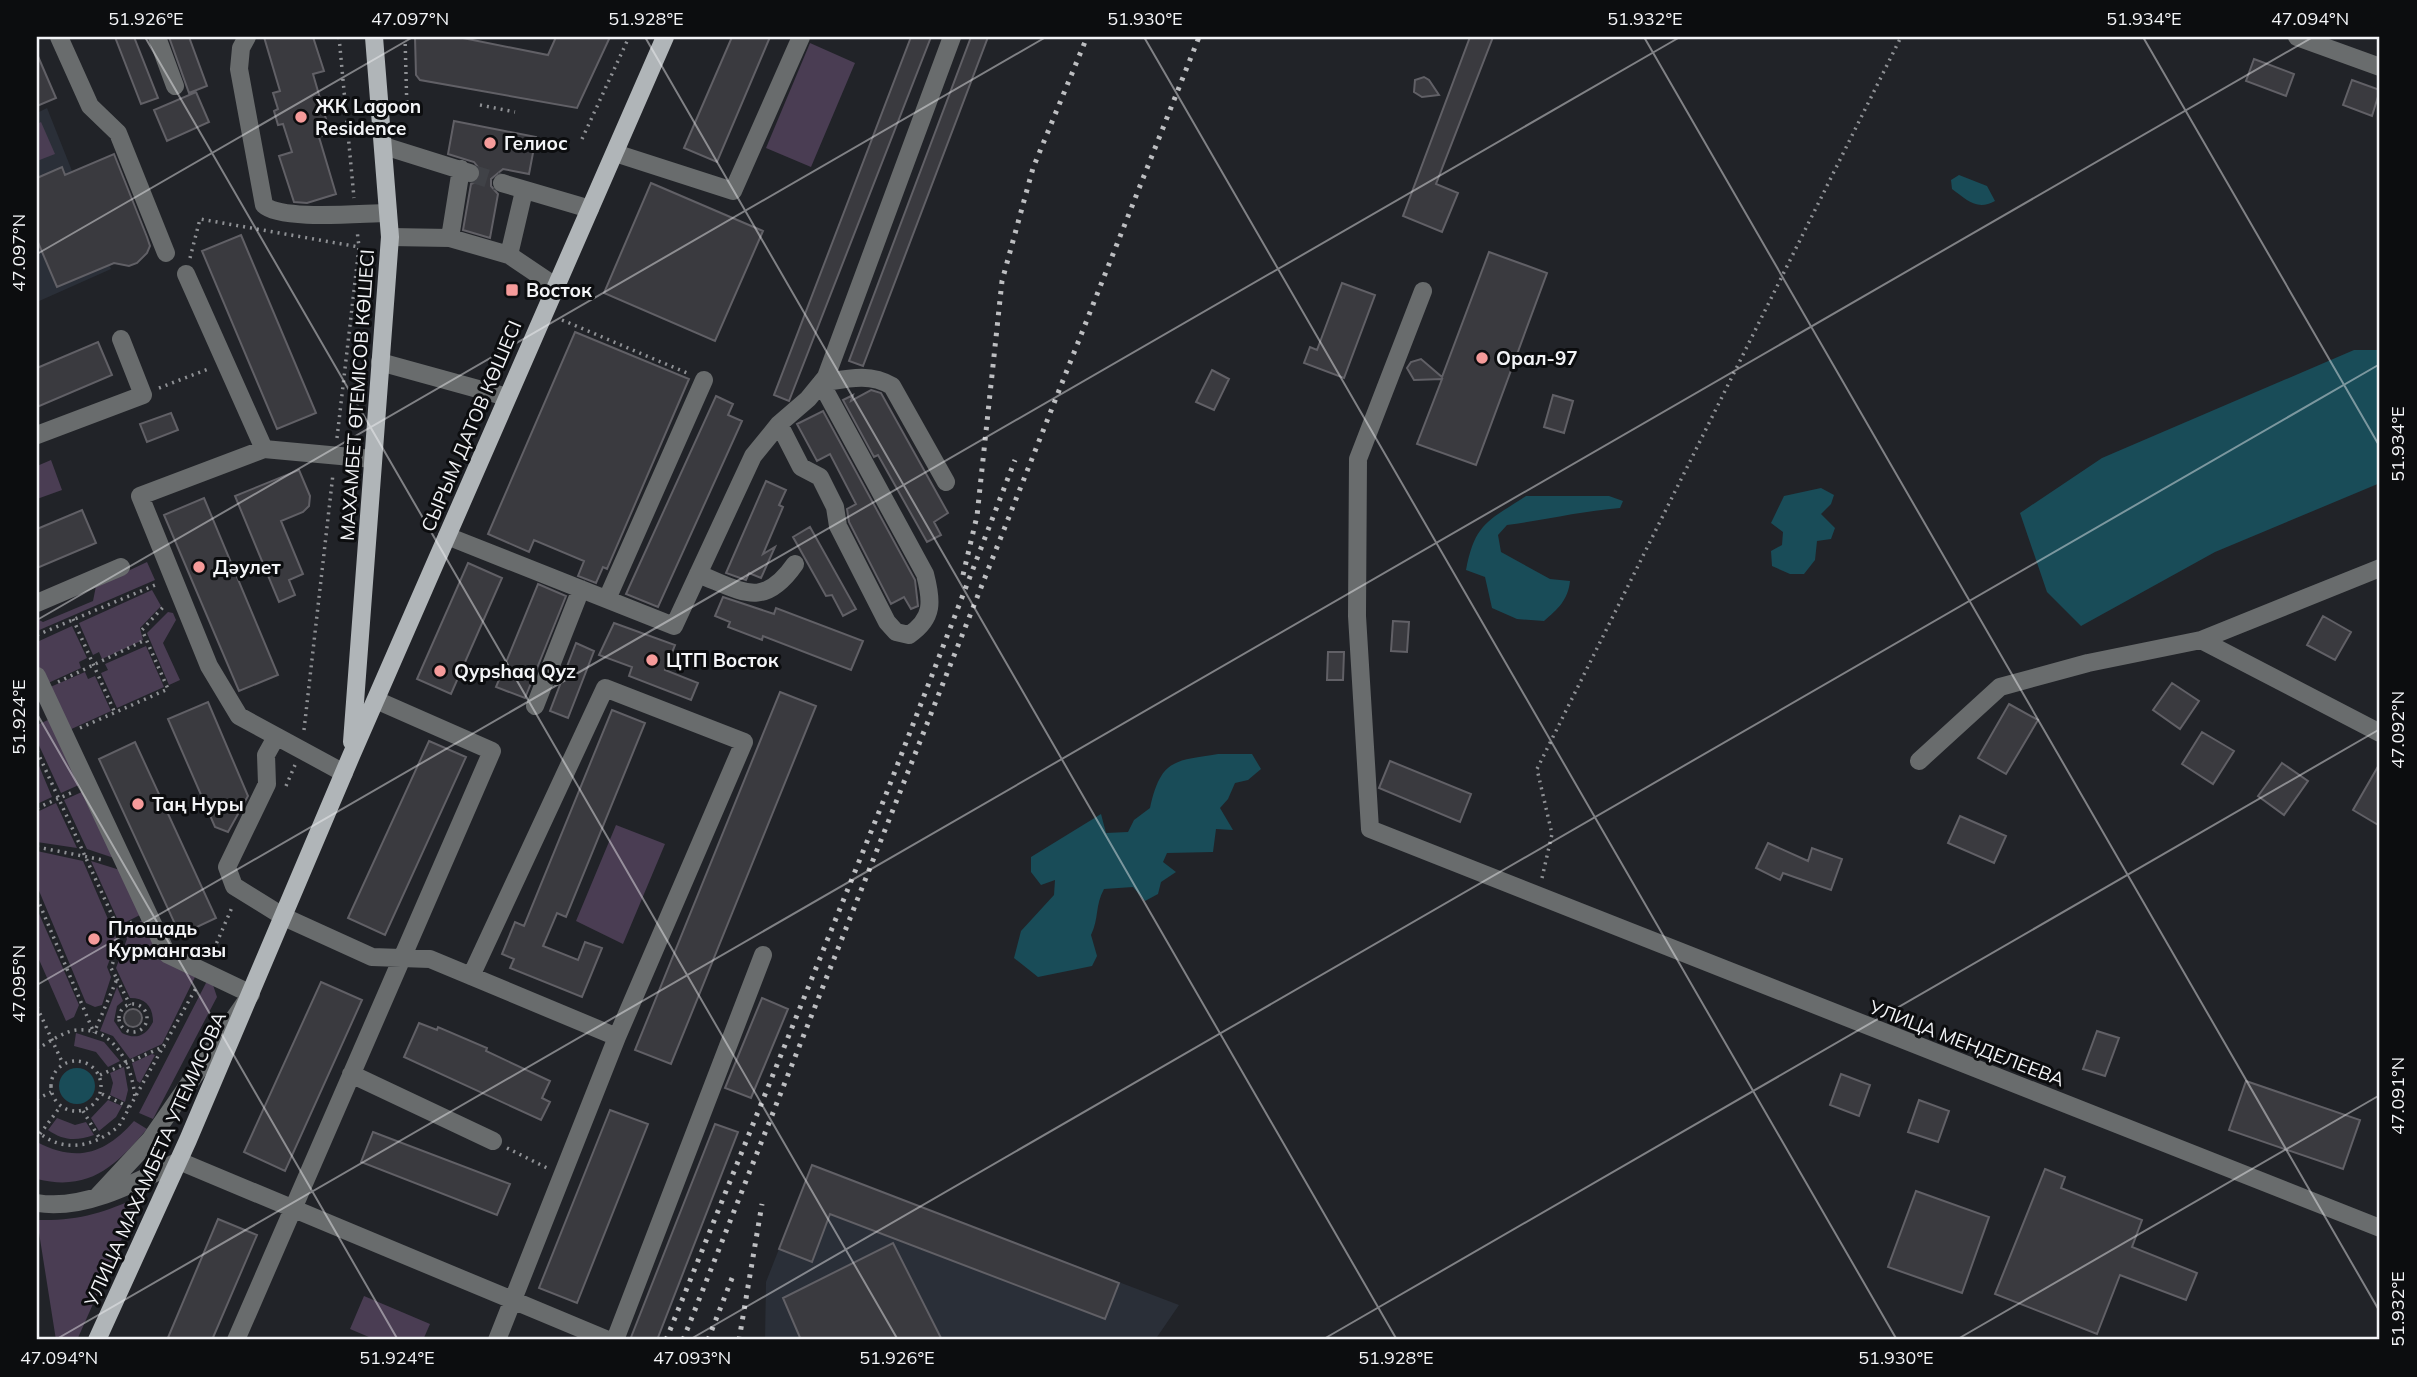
<svg xmlns="http://www.w3.org/2000/svg" width="2417" height="1377" viewBox="0 0 2417 1377" font-family="Mulish,sans-serif">
	<style>
		.built { fill: #2a2f38 }
		.green { fill: #4a3d53 }
		.water { fill: #194c58 }
		.building { fill: #3a3a3f; stroke: #616066; stroke-width: 2 }
		.lines { fill: none; stroke-linecap: round; stroke-linejoin: round }
		.minor-tunnel { stroke: #404247; stroke-width: 18; stroke-dasharray: 18 9; stroke-linecap: butt }
		.path { stroke: #8f9195; stroke-width: 3.5; stroke-dasharray: 2 5; stroke-linecap: butt }
		.minor { stroke: #696c6d; stroke-width: 18 }
		.major { stroke: #b0b5b8; stroke-width: 18 }
		.rail { stroke: #bdbec1; stroke-width: 5; stroke-dasharray: 3.5 7; stroke-linecap: butt }
		.ticks { fill: none; stroke: #f3f4f7; stroke-width: 2; stroke-opacity: 0.45 }
		.poi-dot { fill: #f59b9a; stroke: #0c0d0f; stroke-width: 2.5 }
		.labels { text-anchor: middle; stroke-width: 6; stroke-linejoin: round; paint-order: stroke }
		.poi-label { font-size: 19px; font-weight: bold; fill: #f3f4f7; stroke: #0c0d0f; text-anchor: start }
		.street-label { font-size: 19px; fill: #f3f4f7; stroke: #0c0d0f }
		.neatline { fill: none; stroke: #f3f4f7; stroke-width: 2.5 }
		.ticks-label { font-size: 18px; text-anchor: middle; fill: #f3f4f7 }
	</style>
	<rect width="100%" height="100%" fill="#212328"/>
	<path class="built" d="M47,108L111,269L37,302V113Z
		M812,1165L1179,1305L1155,1340H765L766,1282Z"/>
	<path class="green" d="M810,43L855,63L811,167L766,148Z
		M41,122L55,154L37,161V124Z
		M51,460L62,490L37,499V466Z
		M147,562L155,580L37,631V619L43,622L93,601L96,586Z
		M152,590L161,606L140,628L143,640L102,659L99,652L93,655L79,623Z
		M168,612L173,613L176,620L163,643L180,680L169,685L147,633Z
		M72,626L87,658L79,662L81,668L46,684L37,664V642Z
		M146,646L164,687L117,708L101,673L108,670L105,664Z
		M85,672L88,679L95,676L111,711L67,731L48,688Z
		M50,719L81,784L61,793L37,741V725Z
		M37,761L52,797L37,804Z
		M84,791L114,858L87,849L64,800Z
		M56,803L77,848L37,842V812Z
		M616,825L665,844L623,944L576,921Z
		M37,851L83,861L117,940L107,967L111,977L102,1005L95,1007L86,1003L37,886Z
		M91,861L120,870L140,915L120,925Z
		M37,909L79,1005L74,1017L66,1021L37,955Z
		M143,920L196,975L162,1044L130,1059L113,1036L100,1031L117,987L123,1001L117,1006L114,1021L122,1033C136,1040 146,1036 153,1022C153,1007 146,998 130,998L116,968L127,939L123,930Z
		M207,981L213,985L217,997L153,1119L139,1113Z
		M76,1033L104,1042L120,1061L108,1067L96,1052L74,1046Z
		M152,1054L155,1055L140,1083L137,1081L132,1063Z
		M124,1067L128,1090L125,1102L110,1095L113,1083L110,1073Z
		M108,1100L122,1106L116,1117L99,1131L91,1118Z
		M57,1118L75,1125L86,1122L94,1135C76,1141 64,1141 48,1130Z
		M134,1121L147,1129C116,1166 89,1192 37,1179V1142C77,1163 105,1154 134,1121Z
		M141,1196L77,1340H56L37,1220C79,1221 103,1213 141,1196Z
		M364,1296L430,1324L423,1340H376L350,1329Z"/>
	<path class="water" d="M1959,175L1987,186L1995,201C1977,211 1967,200 1952,189L1951,180Z
		M2354,350H2380V483L2215,552L2081,626L2047,592L2020,513L2102,458Z
		M1821,488L1834,495L1831,504L1821,514L1835,528L1831,539L1817,541L1815,560L1804,574H1790L1772,566L1771,551L1782,545L1783,532L1771,523L1784,496Z
		M1526,496H1609L1623,501L1620,508C1581,511 1546,520 1507,525L1498,535L1501,552L1550,579L1570,581C1568,600 1558,609 1544,621L1517,619L1492,608L1485,577L1466,570C1475,523 1488,521 1526,496Z
		M1218,754H1252L1261,769L1248,780L1235,783L1228,799L1220,808L1233,830L1216,829L1213,852L1167,853L1163,862L1176,872L1161,882L1158,894L1145,901L1133,887L1104,889C1095,905 1099,919 1091,935L1097,956L1092,966L1038,977L1014,958L1021,931L1054,895L1055,880L1041,885L1031,872V857L1101,814L1106,833L1128,832L1134,820L1150,808C1161,759 1174,761 1218,754Z
		M59 1086a18 18 0 1 1 36 0a18 18 0 1 1-36 0Z"/>
	<path class="building" d="M115,37H134L158,98L141,104Z
		M169,37H189L207,86L189,93Z
		M264,37H313L324,71L313,74L330,133L319,137L336,194L307,203L294,202L279,156L292,152L283,124L278,125L274,111L278,109L273,93L280,91Z
		M415,37H458L548,55L556,37H610L577,108L420,80L416,75Z
		M732,37H770L717,162L684,148Z
		M911,37H931L789,401L774,395Z
		M971,37H988L863,366L849,361Z
		M1470,37H1493L1436,184L1458,193L1442,232L1403,216Z
		M37,54L56,98L37,106Z
		M2254,59L2294,74L2286,96L2246,81Z
		M1424,77L1429,80L1439,95L1422,97L1414,92L1415,80Z
		M2352,80L2380,90L2372,116L2343,105Z
		M196,92L209,122L167,141L154,110Z
		M454,121L536,137L529,174L503,169L491,179V186L498,194L490,238L463,230L471,184L478,181L481,171L474,162L448,154Z
		M114,154L147,237L150,246L147,253L137,263L129,266L114,263L57,287L37,240V178L62,167L65,175Z
		M651,183L763,231L715,341L604,293Z
		M241,235L316,413L277,429L202,251Z
		M1489,252L1547,273L1476,465L1417,444L1442,379L1414,380L1407,368L1411,362L1421,359L1442,377Z
		M1342,283L1375,295L1344,378L1304,363L1310,347L1317,350Z
		M575,332L689,379L607,569L603,567L596,583L578,576L584,561L534,540L529,552L488,534Z
		M98,342L112,375L37,407V368Z
		M1212,370L1229,379L1214,410L1196,402Z
		M871,390L881,393L948,513L934,522L941,535L927,542L878,455L874,457L843,400L853,395L851,401Z
		M1553,395L1573,401L1564,433L1544,427Z
		M716,396L733,404L728,415L742,421L658,607L626,594Z
		M823,411L915,580L918,606L911,609L904,597L891,604L849,522L847,509L856,504L830,454L817,461L797,424Z
		M171,413L178,430L147,442L140,424Z
		M299,470L310,496L309,506L303,512L281,521L303,574L289,580L295,595L279,602L235,496Z
		M766,481L786,490L779,505L783,507L763,554L775,547L761,578L749,573L746,580L743,579L726,573Z
		M204,498L278,675L239,691L164,515Z
		M82,510L96,543L37,568V529Z
		M810,527L856,609L843,616L832,595L826,596L793,537Z
		M468,563L502,578L451,694L417,679Z
		M538,584L566,596L525,698L496,687Z
		M723,597L774,614L776,608L863,641L851,670L763,636L762,640L728,627L730,622L715,616Z
		M2323,616L2351,632L2335,660L2307,645Z
		M1393,621L1409,622L1407,652L1391,651Z
		M614,623L675,645L665,670L698,683L691,700L629,676L632,667L599,655Z
		M576,643L594,651L568,718L550,711Z
		M1328,652H1344L1343,680H1327Z
		M2172,683L2199,701L2180,729L2153,710Z
		M780,692L816,706L671,1064L635,1050Z
		M208,702L248,796L228,832L215,827L168,719Z
		M2009,704L2038,720L2006,774L1978,758Z
		M612,710L645,723L566,917L557,913L543,946L578,960L585,942L602,948L582,997L510,968L514,959L502,954L515,922L524,926Z
		M2202,732L2234,751L2213,784L2182,764Z
		M429,741L466,757L385,935L348,918Z
		M135,742L216,918L180,935L99,759Z
		M1390,761L1471,794L1460,822L1379,788Z
		M2282,763L2308,781L2284,815L2258,796Z
		M2380,763V826L2353,810Z
		M1960,816L2006,836L1994,863L1948,843Z
		M1768,843L1808,861L1812,848L1842,859L1831,890L1783,873L1780,880L1756,868Z
		M321,982L362,1000L285,1171L244,1152Z
		M762,998L788,1009L751,1098L725,1088Z
		M124 1018a9 9 0 1 1 18 0a9 9 0 1 1-18 0Z
		M419,1023L437,1030L438,1027L487,1048L486,1051L550,1081L542,1098L550,1102L541,1120L404,1057Z
		M2097,1031L2119,1038L2105,1076L2083,1069Z
		M1841,1074L1870,1085L1859,1116L1830,1105Z
		M2246,1081L2360,1120L2343,1169L2229,1130Z
		M1919,1100L1949,1111L1938,1142L1908,1132Z
		M610,1110L648,1124L577,1303L539,1288Z
		M715,1124L738,1132L657,1340H630Z
		M373,1132L510,1184L497,1215L361,1162Z
		M812,1165L1119,1283L1105,1319L830,1214L812,1262L779,1249Z
		M2045,1169L2065,1177L2061,1188L2142,1220L2132,1247L2197,1273L2186,1300L2120,1275L2097,1334L1995,1294Z
		M1916,1191L1989,1217L1962,1293L1888,1267Z
		M218,1219L257,1235L212,1340H167Z
		M893,1243L942,1340H801L783,1298Z"/>
	<g class="lines">
		<path class="minor-tunnel" d="M470,173L502,183"/>
		<path class="path" d="M339,37L354,198
			M405,37L407,111
			M480,105L515,112
			M582,139L629,37
			M190,258L200,219L359,247
			M562,320L687,373
			M159,388L211,368
			M337,438L359,247L357,230
			M73,619L115,713
			M37,635L155,585
			M58,682L145,640
			M80,728L168,689L142,630L165,605
			M304,730L333,474
			M37,751L122,937L111,968L117,979L94,1033
			M286,786L295,765
			M37,808L73,792
			M37,847L103,860
			M1542,878L1552,834L1537,769L1901,37
			M37,898L94,1033
			M118,929L132,922
			M211,956L233,905
			M117,979L130,1005
			M119 1018a14 14 0 1 1 28 0a14 14 0 1 1-28 0Z
			M37,1007L63,1064
			M37,1049C48,1043 64,1031 77,1030C116,1027 133,1068 135,1099
			M51 1086a25 25 0 1 1 50 0a25 25 0 1 1-50 0Z
			M100,1075L165,1046
			M102,1094L131,1108
			M37,1099L51,1092
			M83,1111L100,1139
			M37,1131C63,1154 94,1147 119,1126L196,988
			M40,1134L60,1107
			M507,1148L547,1168"/>
		<path class="minor" d="M59,37L90,106L118,133L166,253
			M157,37L175,86
			M247,37L241,48L239,69L264,205C281,221 362,213 388,213
			M2297,37L2380,67
			M384,146L470,173
			M615,153L733,191L801,37
			M502,183L590,209
			M390,237L450,238L509,255L555,286
			M450,238L461,169
			M509,255L524,191
			M186,274L264,449L373,459
			M1423,291L1358,459L1357,616L1370,829L2380,1228
			M380,362L507,397
			M779,424L801,467L820,477L835,507L838,526L887,622L896,632L909,635C934,618 932,601 925,574L821,383C846,379 869,372 892,386L946,482
			M37,435L143,395L121,339
			M264,449L140,496L209,666L239,716L344,773
			M447,536L674,626L753,456L779,424L808,399L826,377L952,37
			M698,574C742,591 763,610 795,564
			M607,599L704,380
			M37,603L121,567
			M2201,640L2380,733
			M37,676L167,954L251,994L150,1140L97,1197
			M535,706L581,589
			M276,737L266,755L267,784L227,867L234,886L284,917L372,957L430,959L617,1037L497,1340
			M1919,761L2000,687L2088,663L2201,640L2380,568
			M471,976L605,688L744,742L617,1037
			M351,1074L493,1141
			M37,1203C84,1211 137,1182 179,1161L608,1340
			M236,1340L492,751L376,700
			M615,1340L763,955"/>
		<path class="major" d="M352,742L390,237L374,37
			M97,1340L188,1140L351,756L665,37"/>
		<path class="rail" d="M963,575L977,516L1002,281L1033,168L1087,37
			M666,1340L885,797L1015,460
			M683,1340L1199,37
			M708,1340L734,1273
			M739,1340L762,1204"/>
	</g>
	<path class="ticks" d="M145,37L898,1340M645,37L1397,1340M1144,37L1897,1340M1644,37L2380,1312M2143,37L2380,447M37,254L413,37M37,620L1046,37M37,714L398,1340M37,985L1680,37M55,1340L2313,37M689,1340L2380,364M1322,1340L2380,729M1956,1340L2380,1095"/>
	<g class="poi-dot">
		<circle cx="301" cy="117" r="7"/>
		<circle cx="490" cy="143" r="7"/>
		<rect x="505" y="283" width="14" height="14" rx="3.5"/>
		<circle cx="1482" cy="358" r="7"/>
		<circle cx="199" cy="567" r="7"/>
		<circle cx="652" cy="660" r="7"/>
		<circle cx="440" cy="671" r="7"/>
		<circle cx="138" cy="804" r="7"/>
		<circle cx="94" cy="939" r="7"/>
	</g>
	<g class="labels">
		<g class="poi-label">
			<text x="315" y="113">ЖК Lagoon<tspan x="315" dy="22">Residence</tspan></text>
			<text x="504" y="150">Гелиос</text>
			<text x="526" y="297">Восток</text>
			<text x="1496" y="365">Орал-97</text>
			<text x="213" y="574">Дәулет</text>
			<text x="666" y="667">ЦТП Восток</text>
			<text x="454" y="678">Qypshaq Qyz</text>
			<text x="152" y="811">Таң Нуры</text>
			<text x="108" y="935">Площадь<tspan x="108" dy="22">Курмангазы</tspan></text>
		</g>
		<g class="street-label">
			<text transform="translate(357 395) rotate(-86)" y="7">МАХАМБЕТ ӨТЕМІСОВ КӨШЕСІ</text>
			<text transform="translate(471 426) rotate(-67)" y="7">СЫРЫМ ДАТОВ КӨШЕСІ</text>
			<text transform="translate(1967 1043) rotate(21)" y="7">УЛИЦА МЕНДЕЛЕЕВА</text>
			<text transform="translate(155 1159) rotate(-66)" y="7">УЛИЦА МАХАМБЕТА УТЕМИСОВА</text>
		</g>
	</g>
	<rect width="2417" height="1377" fill="none" stroke="#0c0d0f" stroke-width="77"/>
	<rect x="38" y="38" width="2340" height="1300" class="neatline"/>
	<g class="ticks-label">
		<text x="146" y="25">51.926°E</text>
		<text x="410" y="25">47.097°N</text>
		<text x="646" y="25">51.928°E</text>
		<text x="1145" y="25">51.930°E</text>
		<text x="1645" y="25">51.932°E</text>
		<text x="2144" y="25">51.934°E</text>
		<text x="2310" y="25">47.094°N</text>
		<text transform="translate(19 253) rotate(-90)" y="6">47.097°N</text>
		<text transform="translate(2398 444) rotate(-90)" y="6">51.934°E</text>
		<text transform="translate(19 717) rotate(-90)" y="6">51.924°E</text>
		<text transform="translate(2398 730) rotate(-90)" y="6">47.092°N</text>
		<text transform="translate(19 984) rotate(-90)" y="6">47.095°N</text>
		<text transform="translate(2398 1096) rotate(-90)" y="6">47.091°N</text>
		<text transform="translate(2398 1309) rotate(-90)" y="6">51.932°E</text>
		<text x="59" y="1364">47.094°N</text>
		<text x="397" y="1364">51.924°E</text>
		<text x="692" y="1364">47.093°N</text>
		<text x="897" y="1364">51.926°E</text>
		<text x="1396" y="1364">51.928°E</text>
		<text x="1896" y="1364">51.930°E</text>
	</g>
</svg>
